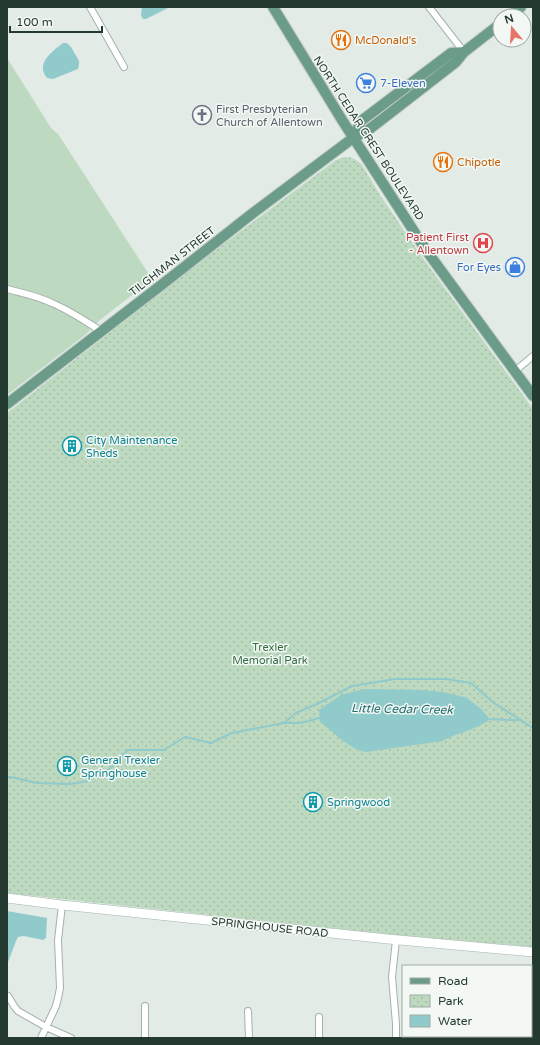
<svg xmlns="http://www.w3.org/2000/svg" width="540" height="1045" viewBox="0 0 540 1045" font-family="'Varela Round',sans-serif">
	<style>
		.grass { fill: #bddac1 }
		.cemetery { fill: url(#cemetery-stones) }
		.park { fill: url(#park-dots) }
		.water { fill: #90caca }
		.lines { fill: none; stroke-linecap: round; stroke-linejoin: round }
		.stream { stroke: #90caca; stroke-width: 2 }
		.street-casing { stroke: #a5b2ac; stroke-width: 8 }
		.secondary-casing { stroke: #a2b6ac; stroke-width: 10 }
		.primary-casing { stroke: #c2c8c5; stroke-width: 12 }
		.street { stroke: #fff; stroke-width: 6 }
		.secondary { stroke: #fff; stroke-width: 9 }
		.primary { stroke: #6b9c89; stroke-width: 10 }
		.labels { text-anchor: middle; stroke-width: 3; stroke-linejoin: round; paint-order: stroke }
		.food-label { font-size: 11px; fill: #c56008; stroke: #f3f8f4; text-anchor: start }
		.shop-label { font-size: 11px; fill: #366cbe; stroke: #f3f8f4; text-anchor: start }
		.worship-label { font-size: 11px; fill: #5b616d; stroke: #f3f8f4; text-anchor: start }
		.street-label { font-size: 11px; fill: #243a31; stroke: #f3f8f4 }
		.health-label { font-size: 11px; fill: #be3a42; stroke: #f3f8f4; text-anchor: end }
		.culture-label { font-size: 11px; fill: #0d838f; stroke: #f3f8f4; text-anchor: start }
		.park-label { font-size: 11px; fill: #326d41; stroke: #f3f8f4 }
		.water-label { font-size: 12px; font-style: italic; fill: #246e70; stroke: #f3f8f4 }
	</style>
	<defs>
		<pattern id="cemetery-stones" width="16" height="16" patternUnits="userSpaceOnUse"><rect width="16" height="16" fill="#bddac1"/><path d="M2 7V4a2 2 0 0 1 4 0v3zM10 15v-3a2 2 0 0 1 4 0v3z" fill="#a2bca6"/></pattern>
		<pattern id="park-dots" width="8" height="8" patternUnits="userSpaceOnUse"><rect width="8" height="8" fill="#bddac1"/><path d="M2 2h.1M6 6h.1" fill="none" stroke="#a2bca6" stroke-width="1.8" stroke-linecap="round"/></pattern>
	</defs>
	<rect width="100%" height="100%" fill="#e2ebe6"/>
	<path class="grass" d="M7,58L51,128L58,134L154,282L141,288L100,320L85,335L7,395Z"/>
	<path class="cemetery" d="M531,1035H533V1038H434V1037Z"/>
	<path class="park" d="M345,157C353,157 357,160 362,165L380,195L422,257L533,409V947L386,934L7,893V413L201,261L336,160Z"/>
	<path class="water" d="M142,7H170L146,19H143L141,15Z
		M63,43H67L71,47L79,61V64L78,69L53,79L47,78C35,63 52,52 63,43Z
		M364,689L421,690L444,692L467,698L481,709L488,717V721C474,730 457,733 442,741L366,752C349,749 334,732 320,722L319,710L341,695Z
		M7,911L47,918L46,938L43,940L24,936L18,937L16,941L7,965Z"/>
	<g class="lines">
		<path class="stream" d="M486,719L511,720H520
			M285,723H299L309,721L322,717
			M7,777H11L37,783L70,784L88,781L111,768L128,750H164L185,737L211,743L232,733L284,723L296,713L319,703L352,686L395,679H446L471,683L494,703L533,728"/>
		<g class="street-casing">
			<path id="street" d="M90,7L124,67
				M429,7L464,52
				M7,289C22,293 38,296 52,303C69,310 85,321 101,331
				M515,371L533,356
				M8,996L14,1006L18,1011L46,1027L71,1038
				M145,1006V1038
				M248,1011L249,1038
				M41,1038L56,1006L58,998L60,988L58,940L62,905
				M319,1038V1017
				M396,1038V1024L392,977L396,940"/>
		</g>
		<g class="secondary-casing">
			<path id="secondary" d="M7,898L62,905L388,939L533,952"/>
		</g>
		<g class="primary-casing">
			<path id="primary" d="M273,7L342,120L426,250L533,396
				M510,16L521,7
				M353,138L361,121L451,53L464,52
				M7,404L164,283L253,213L353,138L367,131L456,62L464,52L500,24"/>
		</g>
		<use href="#street" class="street"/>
		<use href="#secondary" class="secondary"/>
		<use href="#primary" class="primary"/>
	</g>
	<defs>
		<g id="restaurant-ring" transform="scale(1)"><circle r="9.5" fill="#f3f8f4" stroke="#e8710a" stroke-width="1.5"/><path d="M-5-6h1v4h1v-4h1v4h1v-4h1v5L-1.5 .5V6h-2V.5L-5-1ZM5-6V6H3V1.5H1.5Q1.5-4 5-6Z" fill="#e8710a"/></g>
		<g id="supermarket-ring" transform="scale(1)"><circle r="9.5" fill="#f3f8f4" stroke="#3f7fe0" stroke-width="1.5"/><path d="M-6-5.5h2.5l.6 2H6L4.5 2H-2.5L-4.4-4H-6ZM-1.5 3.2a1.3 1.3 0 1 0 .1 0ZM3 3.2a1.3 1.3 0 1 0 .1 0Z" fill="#3f7fe0"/></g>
		<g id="church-ring" transform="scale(1)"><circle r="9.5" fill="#f3f8f4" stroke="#6b7280" stroke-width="1.5"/><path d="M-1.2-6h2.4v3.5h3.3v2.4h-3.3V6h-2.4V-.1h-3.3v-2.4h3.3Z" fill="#6b7280"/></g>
		<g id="hospital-ring" transform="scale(1)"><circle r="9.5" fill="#f3f8f4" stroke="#e0444e" stroke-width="1.5"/><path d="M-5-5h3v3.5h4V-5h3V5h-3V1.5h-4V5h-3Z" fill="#e0444e"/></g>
		<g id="shop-ring" transform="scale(1)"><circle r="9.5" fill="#f3f8f4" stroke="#3f7fe0" stroke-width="1.5"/><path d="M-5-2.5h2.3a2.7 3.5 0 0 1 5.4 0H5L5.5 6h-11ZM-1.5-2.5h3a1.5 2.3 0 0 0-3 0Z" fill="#3f7fe0"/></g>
		<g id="building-ring" transform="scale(1)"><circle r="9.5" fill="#f3f8f4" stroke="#0f9aa8" stroke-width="1.5"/><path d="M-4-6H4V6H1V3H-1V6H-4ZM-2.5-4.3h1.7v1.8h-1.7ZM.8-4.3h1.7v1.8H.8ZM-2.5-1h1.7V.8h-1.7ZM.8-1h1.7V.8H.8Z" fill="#0f9aa8"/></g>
	</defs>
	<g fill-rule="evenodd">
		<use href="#restaurant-ring" x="341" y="40"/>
		<use href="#supermarket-ring" x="366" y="83"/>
		<use href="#church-ring" x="202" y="115"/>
		<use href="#restaurant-ring" x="443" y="162"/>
		<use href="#hospital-ring" x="483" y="243"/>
		<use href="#shop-ring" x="515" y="267"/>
		<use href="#building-ring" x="72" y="446"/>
		<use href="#building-ring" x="67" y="766"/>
		<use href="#building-ring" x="313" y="802"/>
	</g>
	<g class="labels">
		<g class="food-label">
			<text x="355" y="44">McDonald's</text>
			<text x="457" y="166">Chipotle</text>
		</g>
		<g class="shop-label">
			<text x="380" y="87">7-Eleven</text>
			<text x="501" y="271" text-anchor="end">For Eyes</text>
		</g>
		<g class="worship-label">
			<text x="216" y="113">First Presbyterian<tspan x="216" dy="13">Church of Allentown</tspan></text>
		</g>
		<g class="street-label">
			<text transform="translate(369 138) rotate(57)" y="4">NORTH CEDAR CREST BOULEVARD</text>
			<text transform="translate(172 261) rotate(-38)" y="4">TILGHMAN STREET</text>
			<text transform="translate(270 927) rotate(6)" y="4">SPRINGHOUSE ROAD</text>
		</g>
		<g class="health-label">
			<text x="469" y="241">Patient First<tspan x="469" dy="13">- Allentown</tspan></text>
		</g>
		<g class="culture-label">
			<text x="86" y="444">City Maintenance<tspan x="86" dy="13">Sheds</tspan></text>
			<text x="81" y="764">General Trexler<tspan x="81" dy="13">Springhouse</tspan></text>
			<text x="327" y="806">Springwood</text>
		</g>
		<g class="park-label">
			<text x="270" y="651">Trexler<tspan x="270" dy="13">Memorial Park</tspan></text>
		</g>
		<g class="water-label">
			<text transform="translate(402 709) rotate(1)" y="4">Little Cedar Creek</text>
		</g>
	</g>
	<rect width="540" height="1045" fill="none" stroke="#243a31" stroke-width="16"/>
	<rect x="402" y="965" width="130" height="72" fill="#f3f8f4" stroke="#a0aca6"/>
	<rect x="410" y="978" width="20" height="6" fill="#6b9c89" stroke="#a0aca6"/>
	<text x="438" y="985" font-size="12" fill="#243a31">Road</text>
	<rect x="410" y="995" width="20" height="12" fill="url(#park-dots)" stroke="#a0aca6"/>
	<text x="438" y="1005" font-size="12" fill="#243a31">Park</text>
	<rect x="410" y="1015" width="20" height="12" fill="#90caca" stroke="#a0aca6"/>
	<text x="438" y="1025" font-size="12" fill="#243a31">Water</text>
	<g transform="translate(512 28) rotate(342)"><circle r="19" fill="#f3f8f4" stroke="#a0aca6"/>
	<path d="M0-3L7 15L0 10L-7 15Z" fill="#e47568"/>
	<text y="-6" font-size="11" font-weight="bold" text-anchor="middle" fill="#243a31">N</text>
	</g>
	<path d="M10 26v6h92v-6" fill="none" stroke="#243a31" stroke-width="2"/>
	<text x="16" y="26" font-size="12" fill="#243a31" stroke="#f3f8f4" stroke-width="3" paint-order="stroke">100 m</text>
</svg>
